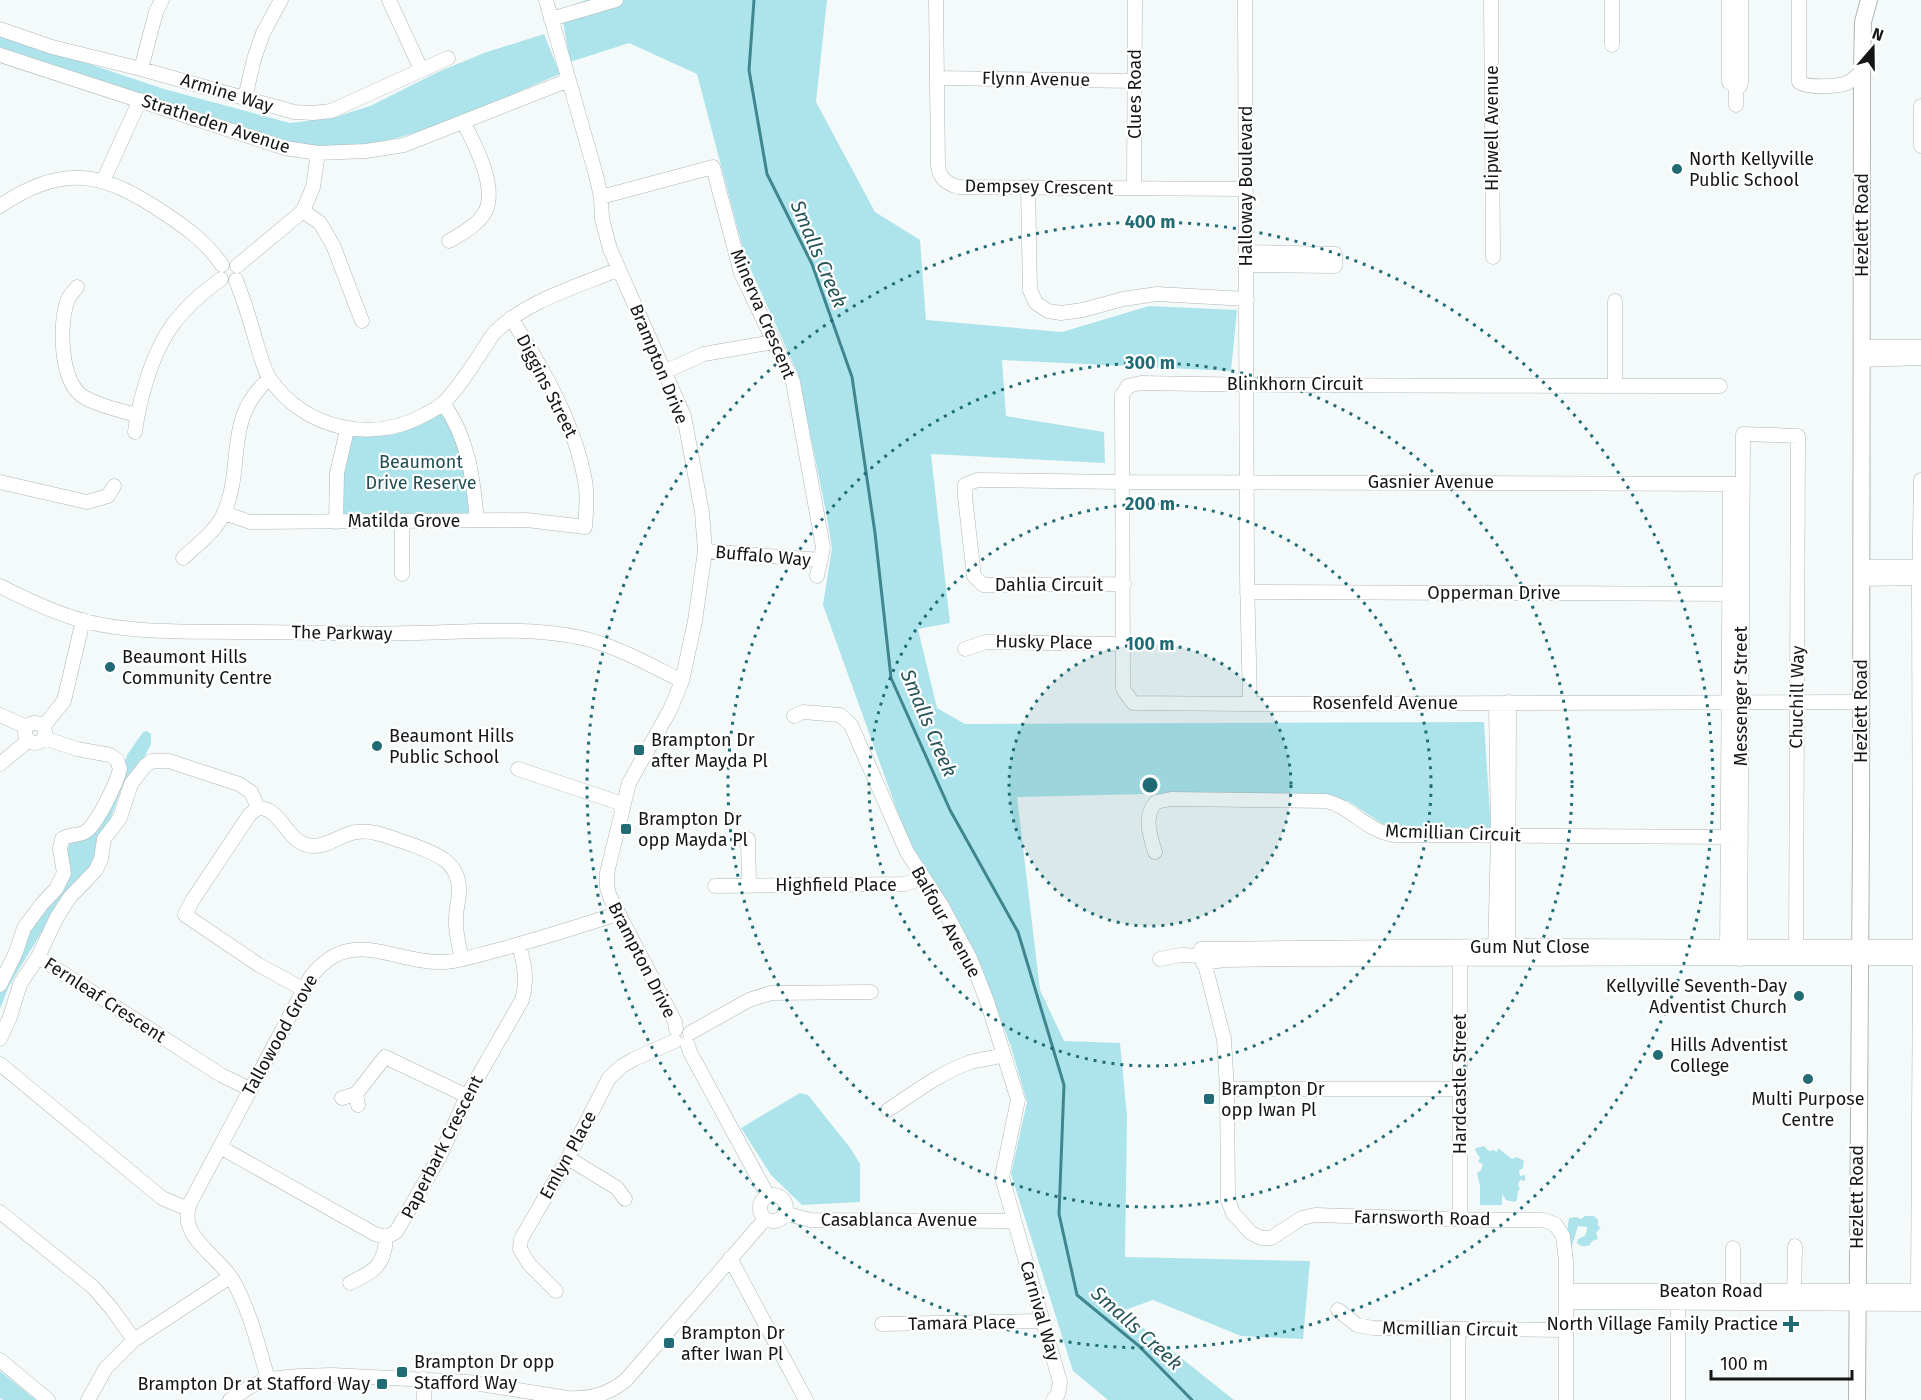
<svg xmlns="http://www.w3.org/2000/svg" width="1921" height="1400" viewBox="0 0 1921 1400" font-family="'Fira Sans',sans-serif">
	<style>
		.green { fill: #ade4eb }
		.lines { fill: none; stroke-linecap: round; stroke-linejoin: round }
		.stream { stroke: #3f868f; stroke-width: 3 }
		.minor-casing { stroke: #b0b5b6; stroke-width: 15 }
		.major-casing { stroke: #b0b5b6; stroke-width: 18 }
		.minor { stroke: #fff; stroke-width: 14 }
		.major { stroke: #fff; stroke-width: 16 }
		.ring { fill: none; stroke: #206b74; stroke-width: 3; stroke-dasharray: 3 6 }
		.poi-dot { fill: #206b74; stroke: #fff; stroke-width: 2 }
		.labels { text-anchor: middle; stroke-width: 4.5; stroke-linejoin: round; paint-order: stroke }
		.street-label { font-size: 18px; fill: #151717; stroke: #fff }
		.poi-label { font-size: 18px; fill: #151717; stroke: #fff; text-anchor: start }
		.park-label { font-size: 18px; fill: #214e53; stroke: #fff }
		.water-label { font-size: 20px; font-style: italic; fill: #28555a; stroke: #fff }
		.centre { fill: #206b74; stroke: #fff; stroke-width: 3 }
		.ring-label { font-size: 18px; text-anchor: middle; font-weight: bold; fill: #206b74; stroke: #fff; stroke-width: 4.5; stroke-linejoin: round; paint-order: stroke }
	</style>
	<rect width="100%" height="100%" fill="#f4fafa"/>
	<path class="green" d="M586,0H827L816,102L875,212L920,240L926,320L1062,332L1149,306L1237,310L1231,371L1002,360L1006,416L1104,432L1105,463L931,454L950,623L918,629L937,708L965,724L1484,722L1491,829L1387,827L1348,801L1146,794L1017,797L1040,990L1064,1041L1120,1043L1127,1116L1125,1257L1310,1261L1303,1339L1241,1336L1153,1300L1122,1311L1234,1400H1108L1073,1371L1011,1174L1027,1102L1011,1047L979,961L908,841L823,605L832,548L826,512L798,374L745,257L697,74L629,43L570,62L561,10Z
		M0,34L164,89L290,123L332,118L370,106L438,72L484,53L544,34L560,74C497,100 413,143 345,147C285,151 228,126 173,107C115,87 58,67 0,47Z
		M436,412L445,413L462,447L471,512L465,516L342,518L339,489L349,439L357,434Z
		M147,731L151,734V744L145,756L123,784L96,860L73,884L47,923L9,986L0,1009V993L67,852L70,842L73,840L120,777L127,755L143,732Z
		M800,1093L808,1095L851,1149L860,1164V1202L802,1205L771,1175L741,1128Z
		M1484,1146L1489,1151L1493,1150L1497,1152L1498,1148L1512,1159L1517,1157L1524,1161L1523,1168L1519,1171L1520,1176L1525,1175V1181L1520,1180L1518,1185L1520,1189L1518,1191L1517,1200L1515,1202L1506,1200L1502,1194V1205H1480V1186L1477,1173L1481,1170L1483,1164L1478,1162L1480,1158L1475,1150L1476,1148Z
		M1585,1216H1594L1598,1220V1226L1601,1227L1596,1233L1598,1239L1592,1241L1590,1245C1584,1247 1581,1247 1577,1243L1578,1239L1585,1236L1587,1230V1227L1578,1226L1572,1246L1570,1247L1566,1242L1569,1218L1577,1217L1581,1219Z
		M0,1371L36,1400H3L0,1398Z"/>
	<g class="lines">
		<path class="stream" d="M754,0L749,70L767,174L812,264L852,377L875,533L891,678L950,810L1018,932L1064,1085L1059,1214L1077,1295L1139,1346L1192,1400"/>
		<g class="minor-casing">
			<path id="minor" d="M389,0L421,69
				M546,0L596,175L601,197L602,219L610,249L684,416L702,512L705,551L695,621L682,681L670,710L629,783L607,873V887L610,897L675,1022L676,1029
				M936,0L938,165C939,178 946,183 958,187L1246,189
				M1245,0L1247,577L1250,704L1860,702
				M1491,0L1493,257
				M1612,0V45
				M1729,0V82L1736,87L1740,86L1741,82V0
				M1799,0V82C1807,88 1837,87 1847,83C1853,80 1858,75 1862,70
				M551,19L616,0
				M0,29L52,47L141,69L294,112L313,113L331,111L448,58
				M0,55L285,148L318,153L366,151L404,145L569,80
				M141,69L156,12L162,0
				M938,78L1135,81
				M245,98L254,59L263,33L281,0
				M1736,105V87
				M1921,146V106
				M103,181L140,100
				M1028,187L1030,290L1036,303L1048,311L1061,313L1083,310L1123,299L1157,294L1247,299
				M1134,187L1135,0
				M601,197L713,167L741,273L793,382L823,547L817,576
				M0,206C63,163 104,172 164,213C187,228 207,243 222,265
				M303,211L320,223L333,245L362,321
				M449,241C461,234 478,225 485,212C498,188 475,144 463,122
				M1247,265L1335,266V254L1247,252
				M237,266L303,211L313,187L318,153
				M236,280C244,301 251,323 257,345C261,356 263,369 270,379C305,429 371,444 424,415C430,412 438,408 443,403C460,388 480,353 494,333C527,300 577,287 619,269
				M77,287C74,292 68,296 67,302C59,326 60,383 84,397C96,405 122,411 137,415
				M1862,347H1921
				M1862,360L1921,358
				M664,372L704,354L774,342
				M1615,385V301
				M443,403C469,439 473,479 477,520
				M135,432C137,414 141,399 146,382C161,333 180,309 221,279
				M0,482L87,502L108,496L114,486
				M224,513L250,522L527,520L585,527C586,512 588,495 585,481C575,424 542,367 511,318
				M336,522L337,473L347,430
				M402,522V574
				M705,551L821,560
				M183,558C197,545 216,531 224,513C245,465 223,419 269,379
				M1861,567H1921
				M1861,579L1921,578
				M1124,584L983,585L974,576L965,497V485L977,480L1121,482L1741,484
				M0,586C27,600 55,613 84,621C135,634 190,631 242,632C298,632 354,635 410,633C466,632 527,626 582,638C617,646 650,665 682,681
				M1247,592L1741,594
				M965,649L986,642L1123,644
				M1250,704L1133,703L1123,689L1122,395L1128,386L1141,383C1334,387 1527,385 1720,386
				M0,715L27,727
				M794,716L803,712L840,715L851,725L907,852L942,906L970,958L987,1001L1018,1100L1002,1177L1060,1382L1058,1394L1053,1400
				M25 733a10 10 0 1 1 20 0a10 10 0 1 1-20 0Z
				M43,727L64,701L83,620
				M0,764L29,740
				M518,769L623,804
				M748,839L749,885
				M1155,852C1150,836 1143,816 1156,802L1171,799L1326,801C1352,807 1367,832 1395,835L1741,837
				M715,886L905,884L923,878
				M1920,947L1919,588L1921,480
				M1495,954L1498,836L1496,703
				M1508,955L1509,702
				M1727,956L1730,484
				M38,957L57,917L70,897L96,870L101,859L104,839L120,818L131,784L145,766L152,761H169L239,784L251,792L258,808
				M1160,959L1181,955L1201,956
				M1740,959L1743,434L1798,436L1796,958
				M1203,963L1224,960L1296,959L1921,958
				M0,985L16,952L24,928L41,905L56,889L64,873L60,849L62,839C70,834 78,836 85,832C97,825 117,782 120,769L117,760L110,755L77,749L44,738
				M303,989L259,965L185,915L192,901L250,814L258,808C282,807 286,844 312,846C328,847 341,834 356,832C374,829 393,839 410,844C434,853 459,860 459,890C459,900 456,909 456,918C455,932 459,946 462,959
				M690,1033L749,1000L771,993L871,992
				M0,1039L10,1017L20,984L38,957L221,1075L250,1089
				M687,1043L690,1052L768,1196
				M0,1064L162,1198L188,1209
				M1227,1089H1460
				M356,1094L385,1057L467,1096
				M342,1098L356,1094L358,1105
				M888,1110C914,1093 941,1072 971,1062C982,1059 993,1058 1004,1055
				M220,1147L375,1234L386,1237L396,1232L440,1156L467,1096L522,1000C528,980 524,964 519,944
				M568,1158L617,1188L625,1199
				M760 1208a13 13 0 1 1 26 0a13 13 0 1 1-26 0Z
				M0,1212L93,1287L112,1309L134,1340
				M784,1213L810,1220L1014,1221
				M1460,1219V951
				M730,1258L806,1400
				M350,1283C374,1271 385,1266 386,1237
				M556,1291L529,1264L520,1249L521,1239L568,1158L609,1078L622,1066L634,1059L675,1041
				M1566,1291H1921
				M1918,1291L1920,958
				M1794,1298L1795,1246
				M1733,1299V1248
				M1566,1302L1921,1304
				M1338,1310L1357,1325L1373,1328L1566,1330
				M882,1324L1042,1321
				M1458,1329V1400
				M0,1360L48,1400
				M268,1379C258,1345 250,1310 232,1279C217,1255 177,1236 190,1203L310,978C350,924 393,964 445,962C462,961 478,955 494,951C536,940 577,927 617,914
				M88,1400L106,1368L134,1340L230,1277
				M230,1400L251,1386L268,1379L299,1376L332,1375L468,1382L567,1398C591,1399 607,1395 626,1380L765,1219
				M424,1400V1379
				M1566,1400V1261L1563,1236L1555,1224L1543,1220H1478L1315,1215L1302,1218L1271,1238H1261L1251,1233L1233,1213L1228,1200L1227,1089L1224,1039L1201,949L1508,946L1921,947
				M1678,1400V1297"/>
		</g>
		<g class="major-casing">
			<path id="major" d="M1857,1400L1861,833L1862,70L1863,22L1869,0"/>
		</g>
		<use href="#minor" class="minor"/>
		<use href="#major" class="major"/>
	</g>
	<circle cx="1150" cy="785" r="141" fill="#206b74" fill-opacity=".12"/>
	<g class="ring">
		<circle cx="1150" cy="785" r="141"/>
		<circle cx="1150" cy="785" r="281"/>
		<circle cx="1150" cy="785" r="422"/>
		<circle cx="1150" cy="785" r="563"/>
	</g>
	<g class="poi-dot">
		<circle cx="1677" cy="169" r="6"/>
		<circle cx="110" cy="667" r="6"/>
		<circle cx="377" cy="746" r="6"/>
		<rect x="633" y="744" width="12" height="12" rx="3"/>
		<rect x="620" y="823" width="12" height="12" rx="3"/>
		<circle cx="1799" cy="996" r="6"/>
		<circle cx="1658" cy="1055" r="6"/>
		<circle cx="1808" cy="1079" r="6"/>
		<rect x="1203" y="1093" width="12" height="12" rx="3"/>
		<path d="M1788 1315h6v6h6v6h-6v6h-6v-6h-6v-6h6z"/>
		<rect x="663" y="1337" width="12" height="12" rx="3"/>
		<rect x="396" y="1366" width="12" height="12" rx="3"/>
		<rect x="376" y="1378" width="12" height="12" rx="3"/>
	</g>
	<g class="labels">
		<g class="street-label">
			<text transform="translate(1036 79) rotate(1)" y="6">Flynn Avenue</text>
			<text transform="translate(227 93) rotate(17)" y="6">Armine Way</text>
			<text transform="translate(1135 94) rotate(-90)" y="6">Clues Road</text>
			<text transform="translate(216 124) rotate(18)" y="6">Stratheden Avenue</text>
			<text transform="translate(1492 128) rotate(-90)" y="6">Hipwell Avenue</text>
			<text transform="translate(1246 186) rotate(-90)" y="6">Halloway Boulevard</text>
			<text transform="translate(1039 187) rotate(1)" y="6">Dempsey Crescent</text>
			<text transform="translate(1862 225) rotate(-90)" y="6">Hezlett Road</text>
			<text transform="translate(763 314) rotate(67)" y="6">Minerva Crescent</text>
			<text transform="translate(659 364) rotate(68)" y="6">Brampton Drive</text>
			<text x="1295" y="390">Blinkhorn Circuit</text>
			<text transform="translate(547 386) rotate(63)" y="6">Diggins Street</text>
			<text x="1431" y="488">Gasnier Avenue</text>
			<text x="404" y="527">Matilda Grove</text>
			<text transform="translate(763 556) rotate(5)" y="6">Buffalo Way</text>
			<text x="1049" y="591">Dahlia Circuit</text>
			<text x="1494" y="599">Opperman Drive</text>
			<text transform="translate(342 633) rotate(1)" y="6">The Parkway</text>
			<text transform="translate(1044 642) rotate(1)" y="6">Husky Place</text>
			<text transform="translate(1741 696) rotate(-90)" y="6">Messenger Street</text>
			<text transform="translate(1797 697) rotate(-89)" y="6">Chuchill Way</text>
			<text x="1385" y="709">Rosenfeld Avenue</text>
			<text transform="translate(1861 711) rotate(-90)" y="6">Hezlett Road</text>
			<text transform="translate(1453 833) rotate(2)" y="6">Mcmillian Circuit</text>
			<text x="836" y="891">Highfield Place</text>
			<text transform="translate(946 922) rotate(61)" y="6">Balfour Avenue</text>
			<text x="1530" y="953">Gum Nut Close</text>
			<text transform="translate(642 960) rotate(63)" y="6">Brampton Drive</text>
			<text transform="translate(105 1000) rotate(33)" y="6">Fernleaf Crescent</text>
			<text transform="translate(280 1035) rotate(-61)" y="6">Tallowood Grove</text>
			<text transform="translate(1460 1084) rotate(-90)" y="6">Hardcastle Street</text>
			<text transform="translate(442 1147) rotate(-63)" y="6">Paperbark Crescent</text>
			<text transform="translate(568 1155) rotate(-61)" y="6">Emlyn Place</text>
			<text transform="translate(1857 1197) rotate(-90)" y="6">Hezlett Road</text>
			<text transform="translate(1422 1218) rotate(1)" y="6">Farnsworth Road</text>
			<text x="899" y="1226">Casablanca Avenue</text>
			<text x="1711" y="1297">Beaton Road</text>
			<text transform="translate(1040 1311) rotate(74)" y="6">Carnival Way</text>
			<text transform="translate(962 1323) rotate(-1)" y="6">Tamara Place</text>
			<text transform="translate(1450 1329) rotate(1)" y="6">Mcmillian Circuit</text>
		</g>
		<g class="poi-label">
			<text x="1689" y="165">North Kellyville<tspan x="1689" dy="21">Public School</tspan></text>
			<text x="122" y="663">Beaumont Hills<tspan x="122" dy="21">Community Centre</tspan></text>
			<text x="389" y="742">Beaumont Hills<tspan x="389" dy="21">Public School</tspan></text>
			<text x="651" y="746">Brampton Dr<tspan x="651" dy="21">after Mayda Pl</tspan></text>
			<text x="638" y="825">Brampton Dr<tspan x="638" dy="21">opp Mayda Pl</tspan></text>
			<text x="1787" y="992" text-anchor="end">Kellyville Seventh-Day<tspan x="1787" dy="21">Adventist Church</tspan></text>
			<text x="1670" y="1051">Hills Adventist<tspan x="1670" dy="21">College</tspan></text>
			<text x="1221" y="1095">Brampton Dr<tspan x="1221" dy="21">opp Iwan Pl</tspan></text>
			<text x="1808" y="1105" text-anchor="middle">Multi Purpose<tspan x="1808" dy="21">Centre</tspan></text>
			<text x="1778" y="1330" text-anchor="end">North Village Family Practice</text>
			<text x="681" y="1339">Brampton Dr<tspan x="681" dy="21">after Iwan Pl</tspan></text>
			<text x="414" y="1368">Brampton Dr opp<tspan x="414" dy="21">Stafford Way</tspan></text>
			<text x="370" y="1390" text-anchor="end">Brampton Dr at Stafford Way</text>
		</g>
		<g class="park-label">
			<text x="421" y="468">Beaumont<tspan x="421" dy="21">Drive Reserve</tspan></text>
		</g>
		<g class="water-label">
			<text transform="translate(819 254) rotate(67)" y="7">Smalls Creek</text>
			<text transform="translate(929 723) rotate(67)" y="7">Smalls Creek</text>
			<text transform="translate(1137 1328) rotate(42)" y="7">Smalls Creek</text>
		</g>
	</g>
	<circle cx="1150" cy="785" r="9" class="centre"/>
	<g class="ring-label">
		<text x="1150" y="228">400 m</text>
		<text x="1150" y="369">300 m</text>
		<text x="1150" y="510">200 m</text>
		<text x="1150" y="650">100 m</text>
	</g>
	<g transform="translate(1873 48) rotate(20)" stroke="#ffffff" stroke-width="4.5" paint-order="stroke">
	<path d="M0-4.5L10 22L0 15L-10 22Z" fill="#151717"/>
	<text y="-9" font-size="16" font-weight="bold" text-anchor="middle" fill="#151717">N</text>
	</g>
	<path d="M1711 1370v9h141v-9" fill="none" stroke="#151717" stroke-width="3"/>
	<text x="1720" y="1370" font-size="18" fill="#151717" stroke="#ffffff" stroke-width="4.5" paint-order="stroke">100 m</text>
</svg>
